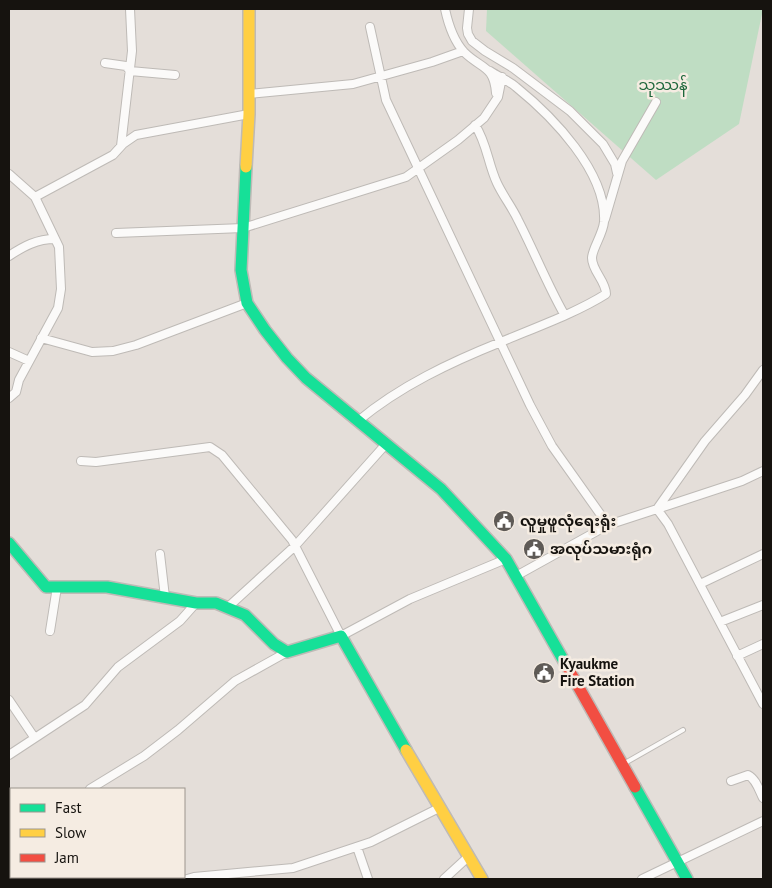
<svg xmlns="http://www.w3.org/2000/svg" width="772" height="888" viewBox="0 0 772 888" font-family="'PT Sans','Noto Sans Myanmar',sans-serif">
	<style>
		.green { fill: #bfddc3 }
		.lines { fill: none; stroke-linecap: round; stroke-linejoin: round }
		.lane-casing { stroke: #bebab6; stroke-width: 6 }
		.street-casing { stroke: #bebab6; stroke-width: 10 }
		.fast-casing { stroke: #bebab6; stroke-width: 14 }
		.slow-casing { stroke: #bebab6; stroke-width: 14 }
		.jam-casing { stroke: #bebab6; stroke-width: 14 }
		.lane { stroke: #fbfaf9; stroke-width: 4 }
		.street { stroke: #fbfaf9; stroke-width: 8 }
		.fast { stroke: #16e098; stroke-width: 11 }
		.slow { stroke: #ffcf43; stroke-width: 11 }
		.jam { stroke: #f24e42; stroke-width: 11 }
		.labels { text-anchor: middle; stroke-width: 5; stroke-linejoin: round; paint-order: stroke }
		.park-label { font-size: 15px; fill: #1e673b; stroke: #f5ece2 }
		.poi-label { font-size: 15px; font-weight: bold; fill: #16130f; stroke: #f5ece2; text-anchor: start }
	</style>
	<rect width="100%" height="100%" fill="#e4ded9"/>
	<path class="green" d="M487,9H763L739,124L656,180L486,31Z"/>
	<g class="lines">
		<g class="lane-casing">
			<path id="lane" d="M625,763L683,730"/>
		</g>
		<g class="street-casing">
			<path id="street" d="M445,9C448,23 454,41 464,52C481,69 494,65 496,93
				M469,9L467,28L468,34L472,41L485,51L513,68L570,111L603,144L615,164L617,173
				M370,27L386,100L530,405L552,446L608,525
				M105,63L126,66L130,71L175,75
				M249,94L353,84L432,62L463,51
				M475,125C487,143 488,164 497,183C503,196 512,207 518,220C534,251 547,284 564,314
				M121,146L132,51L130,9
				M9,174L35,197L59,247L61,289L58,308L19,380L16,392L9,398
				M35,197L113,155L123,144L136,135L249,114
				M605,219L622,161L656,102
				M116,233L243,228L406,177L458,140L484,118L498,97L502,77
				M9,256C24,246 37,239 55,239
				M41,338L92,352L113,351L136,345L247,303
				M9,352L29,361
				M358,421C400,386 451,362 501,342C534,328 576,313 606,294C606,281 592,271 592,258C592,249 603,234 604,222C607,172 552,116 516,87C508,80 499,77 490,71
				M81,461L96,462L210,447L222,455L292,540L341,636L410,599L506,559
				M763,471L742,481L657,509L668,524L763,704
				M160,554L165,597
				M516,576L608,525L657,509L705,441L745,395L763,370
				M700,584L763,554
				M227,608L295,546L386,444
				M720,622L763,605
				M50,631L57,587
				M737,656L763,644
				M9,700L34,737
				M9,755L85,705L118,667L180,621L196,603
				M731,781L748,775C756,779 759,790 763,798
				M90,789L144,756L178,730L235,681L287,652
				M9,820L11,822
				M357,847L368,879
				M106,877L111,879
				M187,879L194,877L293,868L371,842L439,808
				M444,879L468,857
				M642,879L763,821"/>
		</g>
		<g class="fast-casing">
			<path id="fast" d="M246,167L241,270L247,303L265,330L287,358L306,378L441,489L506,559L565,663
				M9,543L46,587H107L196,603H216L245,615L274,644L287,652L341,636L406,750
				M635,787L687,879"/>
		</g>
		<g class="slow-casing">
			<path id="slow" d="M246,167L249,114V9
				M406,750L482,879"/>
		</g>
		<g class="jam-casing">
			<path id="jam" d="M565,663L635,787"/>
		</g>
		<use href="#lane" class="lane"/>
		<use href="#street" class="street"/>
		<use href="#fast" class="fast"/>
		<use href="#slow" class="slow"/>
		<use href="#jam" class="jam"/>
	</g>
	<defs>
		<g id="civic-disc" transform="scale(1.125)"><circle r="9.5" fill="#5e5a56" stroke="#f5ece2"/><path d="M-.6-6.5H3V-4.5H.6V-3L4-1V1h2V6H-6V1h2V-1L-.6-3ZM-1.2 2.5V6h2.4V2.5Z" fill="#fff"/></g>
	</defs>
	<g fill-rule="evenodd">
		<use href="#civic-disc" x="504" y="521"/>
		<use href="#civic-disc" x="534" y="549"/>
		<use href="#civic-disc" x="544" y="673"/>
	</g>
	<g class="labels">
		<g class="park-label">
			<text x="663" y="90">သုဿန်</text>
		</g>
		<g class="poi-label">
			<text x="520" y="526">လူမှုဖူလုံရေးရုံး</text>
			<text x="550" y="554">အလုပ်သမားရုံဂ</text>
			<text x="560" y="669">Kyaukme<tspan x="560" dy="17">Fire Station</tspan></text>
		</g>
	</g>
	<rect width="772" height="888" fill="none" stroke="#16130f" stroke-width="20"/>
	<rect x="10" y="788" width="175" height="90" fill="#f5ece2" stroke="#9c958e"/>
	<rect x="20" y="804" width="25" height="8" fill="#16e098" stroke="#9c958e"/>
	<text x="55" y="813" font-size="15" fill="#16130f">Fast</text>
	<rect x="20" y="829" width="25" height="8" fill="#ffcf43" stroke="#9c958e"/>
	<text x="55" y="838" font-size="15" fill="#16130f">Slow</text>
	<rect x="20" y="854" width="25" height="8" fill="#f24e42" stroke="#9c958e"/>
	<text x="55" y="863" font-size="15" fill="#16130f">Jam</text>
</svg>
